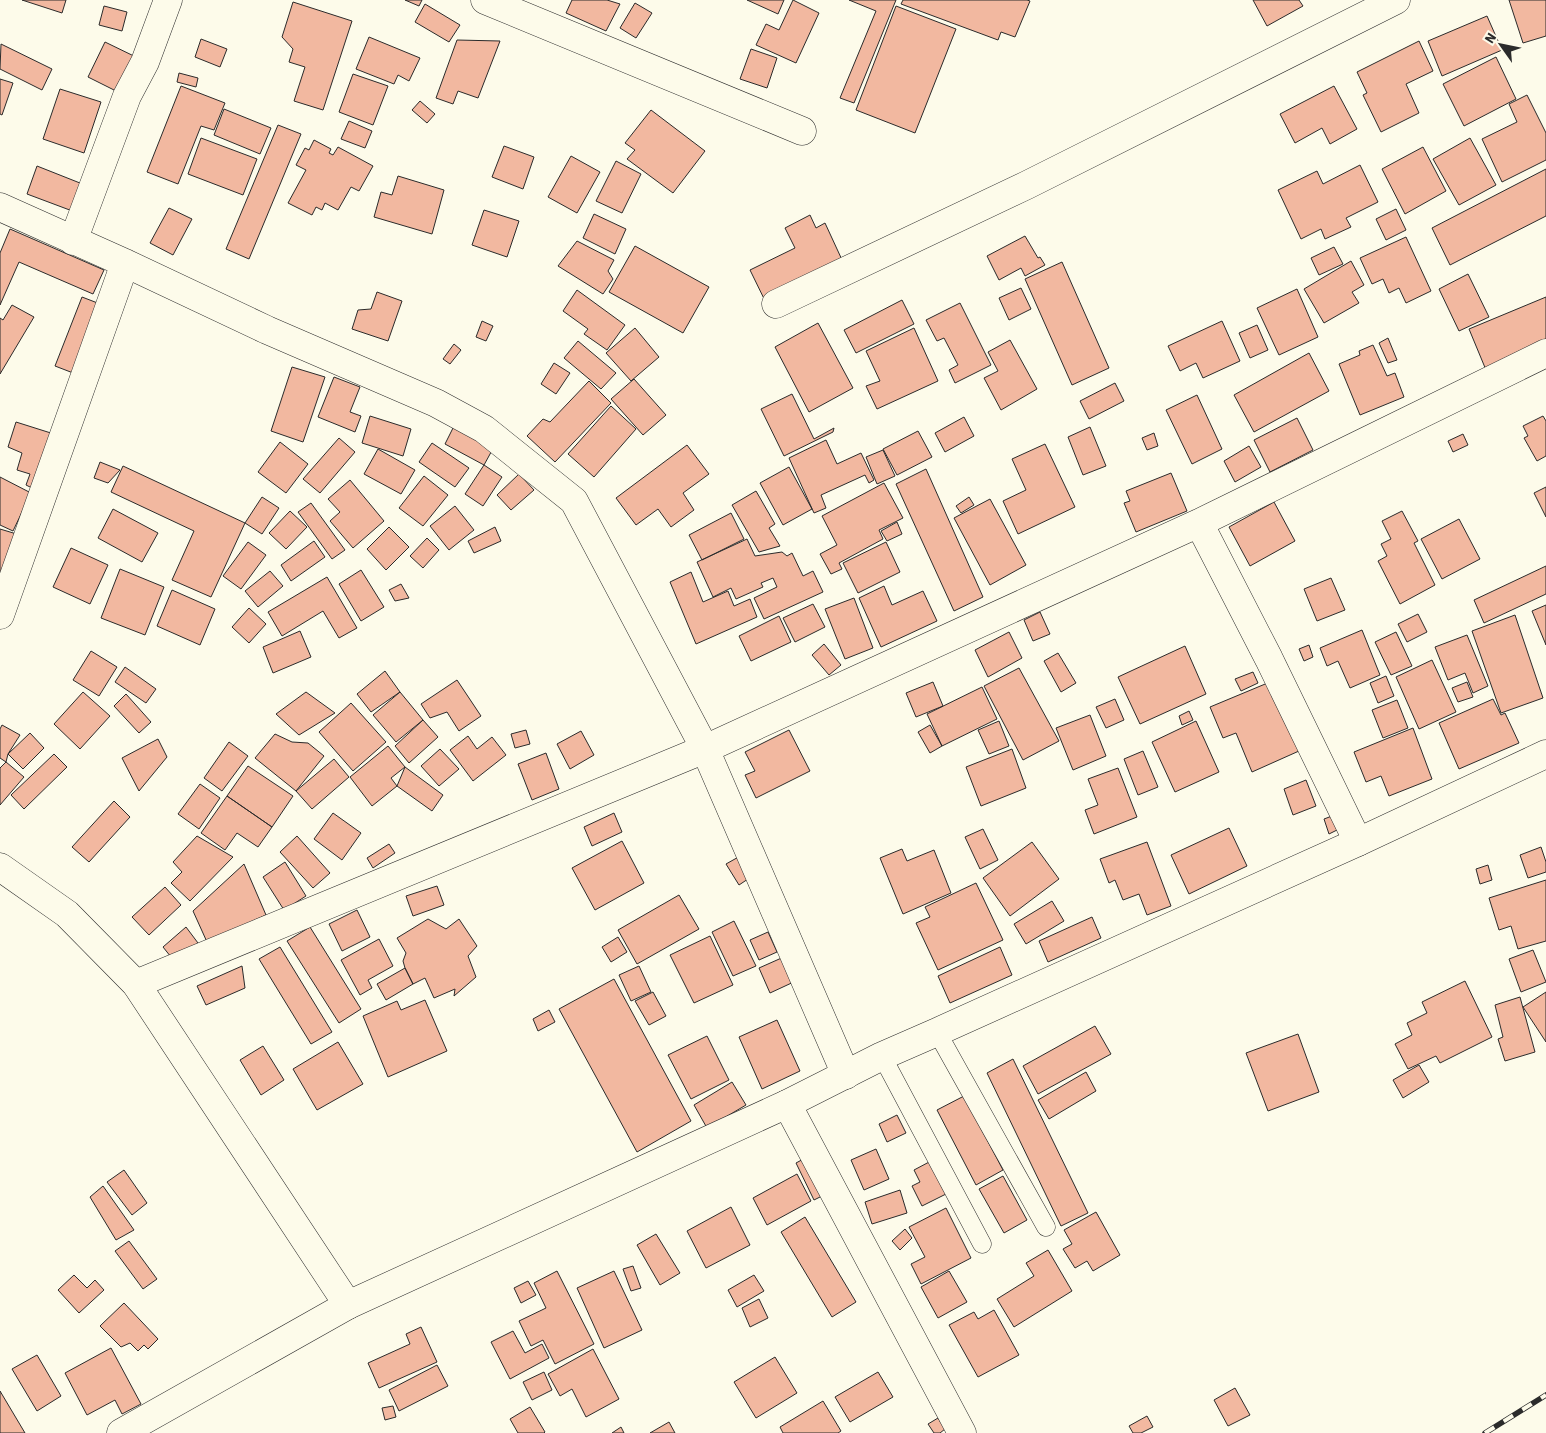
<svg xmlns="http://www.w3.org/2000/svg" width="1546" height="1433" viewBox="0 0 1546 1433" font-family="'Source Sans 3',sans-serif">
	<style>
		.building { fill: #f2b8a0; stroke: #2b2b2b }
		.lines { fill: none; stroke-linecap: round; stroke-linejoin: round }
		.service-casing { stroke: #2b2b2b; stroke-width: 19 }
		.minor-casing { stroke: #2b2b2b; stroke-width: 29 }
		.secondary-casing { stroke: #2b2b2b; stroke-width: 29 }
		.service { stroke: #fdfbea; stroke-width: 18 }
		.minor { stroke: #fdfbea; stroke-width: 28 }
		.secondary { stroke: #fdfbea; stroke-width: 28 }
		.rail-casing { stroke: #2b2b2b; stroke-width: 5.5 }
		.rail { stroke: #fdfbea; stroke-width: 4; stroke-dasharray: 11; stroke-linecap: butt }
	</style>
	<rect width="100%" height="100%" fill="#fdfbea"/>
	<path class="building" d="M22,0H66L62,13Z
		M405,0H422L419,6Z
		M572,0H607L620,4L606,31L566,13Z
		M747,0H784L778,14Z
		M793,0L819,13L796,63L756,45L766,24L779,30Z
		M849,0H896L854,103L840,98L876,11Z
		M903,0H1027L1030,1L1015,37L1001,32L998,40L901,4Z
		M1253,0H1299L1303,6L1267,26Z
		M1509,0H1546V36L1523,43Z
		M293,2L352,21L323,110L294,101L305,67L289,62L293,49L282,37Z
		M635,3L652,13L636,38L620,28Z
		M425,4L460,25L449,42L415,22Z
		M104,6L127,12L122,31L99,25Z
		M896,6L956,29L915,133L856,110Z
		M1487,16L1502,50L1442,76L1428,41Z
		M369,37L420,58L409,81L398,75L394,84L356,69Z
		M201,39L227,49L220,67L195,57Z
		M457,40L500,41L478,98L458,91L453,104L436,98Z
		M1419,41L1433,71L1406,84L1419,113L1381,132L1363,95L1367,93L1357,72Z
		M105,42L140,59L122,94L88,77Z
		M1,44L52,69L42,90L0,69Z
		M751,49L777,58L767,88L740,79Z
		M1496,57L1516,99L1464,126L1443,84Z
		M179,73L198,78L196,87L177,82Z
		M353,74L388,86L373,125L339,112Z
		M0,79L13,83L2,115L0,114Z
		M181,86L225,103L214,130L201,126L178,184L147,172Z
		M1334,86L1357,129L1330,144L1322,128L1295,143L1280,114Z
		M60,89L101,102L84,153L43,139Z
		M1527,95L1546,133V160L1502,182L1482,139L1517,122L1509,104Z
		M420,101L435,114L427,123L412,110Z
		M224,109L271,128L260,154L214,135Z
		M651,110L705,151L673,193L627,159L635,150L625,143Z
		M349,121L372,131L365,148L341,139Z
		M278,125L301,134L249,259L226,249Z
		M201,138L257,159L243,195L188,174Z
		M1470,138L1496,185L1459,205L1433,159Z
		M314,140L331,149L329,153L333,155L338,147L373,166L359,191L351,187L338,210L325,203L322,210L316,207L312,215L288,203L306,170L296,165L305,148L309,150Z
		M504,146L534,157L523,189L492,177Z
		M1423,147L1446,191L1405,214L1382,169Z
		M571,156L600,172L577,213L548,197Z
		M616,161L641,174L622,213L596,201Z
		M1360,165L1378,202L1346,218L1351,227L1325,239L1321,229L1301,239L1278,190L1317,171L1323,184Z
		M37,166L85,185L75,212L27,194Z
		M1546,169V216L1450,265L1432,228Z
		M398,176L444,190L432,234L374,217L381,192L392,195Z
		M169,208L192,219L173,255L150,243Z
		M1396,209L1406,230L1386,240L1376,219Z
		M484,210L519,221L507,257L472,245Z
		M594,214L626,229L615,254L583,238Z
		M810,215L816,228L825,223L849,275L771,313L750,270L795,248L785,228Z
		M10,229L104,270L93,294L19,262L0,305V253Z
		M1025,236L1038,258L1040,257L1045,265L1025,276L1021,268L999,280L987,256Z
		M1406,237L1431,291L1406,303L1399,288L1389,293L1383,279L1372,284L1360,258Z
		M577,241L614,260L608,271L613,279L603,294L558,266Z
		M635,246L709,287L683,333L609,292Z
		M1334,247L1343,264L1319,275L1311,258Z
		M1351,261L1364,285L1352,292L1359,303L1324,323L1304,289Z
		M1062,262L1109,368L1072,385L1025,279Z
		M1468,274L1489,317L1459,331L1439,289Z
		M1021,288L1031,309L1009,320L999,298Z
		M1297,289L1318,337L1279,355L1257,308Z
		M577,290L625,325L607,350L584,334L588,329L563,311Z
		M377,292L402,301L388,341L352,329L358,310L371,309Z
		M82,297L108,307L81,376L55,366Z
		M1546,297V345L1486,370L1469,329Z
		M902,300L914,324L856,353L844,330Z
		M960,303L991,365L955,383L949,370L958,365L944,338L937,341L926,320Z
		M12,305L34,317L0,374V318L3,320Z
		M482,321L493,326L486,341L476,337Z
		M1222,321L1240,361L1203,378L1196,363L1180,371L1168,346Z
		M818,323L853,388L809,412L775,347Z
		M1257,325L1268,350L1250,358L1239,333Z
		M635,328L659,357L631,381L606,353Z
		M914,328L938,381L877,409L866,386L880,381L866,351Z
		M1388,338L1397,360L1388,363L1379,343Z
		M1010,340L1037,389L1001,410L984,378L998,371L988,352Z
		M578,341L616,373L601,389L564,358Z
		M454,344L461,350L450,364L443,359Z
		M1373,345L1387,376L1395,373L1404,397L1360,415L1339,364L1360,355L1359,351Z
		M1309,353L1329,391L1254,432L1234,395Z
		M554,363L570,373L556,394L541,384Z
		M292,367L325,377L303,442L271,431Z
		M334,377L360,387L350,412L361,416L355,432L318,417Z
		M634,379L666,415L643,435L611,399Z
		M589,381L611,403L555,462L527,436L543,419L550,422Z
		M1115,383L1124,401L1089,419L1080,401Z
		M792,394L814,439L834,428L833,432L784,456L761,409Z
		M1197,395L1222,449L1192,464L1166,410Z
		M611,406L636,429L594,477L568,454Z
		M370,416L411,429L403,456L362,443Z
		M1543,416L1546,421V456L1537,461L1524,438L1528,436L1523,426Z
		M964,417L974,436L945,452L935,433Z
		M1297,418L1313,450L1270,472L1254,440Z
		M16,422L54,434L34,489L26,485L30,474L17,470L22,453L8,447Z
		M455,424L495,445L484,465L445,444Z
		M1090,427L1106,466L1083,475L1068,437Z
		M918,431L932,457L897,475L883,449Z
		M1154,433L1158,446L1147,450L1142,438Z
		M1463,434L1468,445L1453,452L1448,441Z
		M339,438L355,452L320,493L303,479Z
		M826,440L837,464L861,453L874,480L869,483L865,475L821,495L826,508L814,513L789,458Z
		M280,442L308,464L286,493L258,472Z
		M432,443L469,468L455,487L419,462Z
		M1045,444L1075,507L1018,534L1003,501L1026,490L1012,459Z
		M687,445L709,474L683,493L694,510L671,527L658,509L636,525L616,498Z
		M1249,446L1261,467L1235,482L1224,461Z
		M378,449L415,470L401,494L364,474Z
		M883,450L895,476L877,484L866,457Z
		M100,462L120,470L108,483L94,478Z
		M484,465L502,477L483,506L465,494Z
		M123,466L245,523L211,597L172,580L194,531L111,492Z
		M789,467L812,509L783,525L760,483Z
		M926,469L983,597L954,611L896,484Z
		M1171,473L1187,511L1136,532L1124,503L1130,501L1126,491Z
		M519,474L534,490L511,510L497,495Z
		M424,476L448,495L423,526L399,508Z
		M0,477L31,493L13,531L0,525Z
		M350,480L384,521L353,548L330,521L340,512L328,499Z
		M884,483L903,518L879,530L883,539L839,563L842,569L831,574L820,554L837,545L822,516Z
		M1546,487V517L1534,493Z
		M756,491L775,524L769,528L780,546L759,552L732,505Z
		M262,497L279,508L262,534L245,523Z
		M969,497L974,505L961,513L956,506Z
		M990,499L1026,565L990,585L954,518Z
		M1274,502L1295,541L1250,566L1229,527Z
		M311,503L345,550L332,559L298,512Z
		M455,506L474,530L449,550L430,526Z
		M113,509L158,533L142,562L98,538Z
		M290,511L307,527L286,549L269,533Z
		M1402,511L1418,541L1414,543L1435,585L1400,604L1378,561L1387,556L1381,544L1391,539L1382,521Z
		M731,513L744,539L702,560L689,535Z
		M1459,519L1480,559L1442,579L1421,539Z
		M897,522L902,534L887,541L881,531Z
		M389,527L409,547L386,570L367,549Z
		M495,527L501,541L474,553L468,541Z
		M0,529L20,535L0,591Z
		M427,538L439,550L423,568L410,556Z
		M747,539L755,556L782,552L787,556L792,553L803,576L813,571L823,592L764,619L754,598L777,587L773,578L761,583L763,587L736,599L731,588L713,597L697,562Z
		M314,541L325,557L291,581L281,565Z
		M248,542L266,555L241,589L223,576Z
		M886,542L900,572L858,593L843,563Z
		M71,548L108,565L90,604L53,587Z
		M1546,566V594L1484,623L1474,600Z
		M120,569L164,587L145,635L101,618Z
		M361,570L384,607L361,621L339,584Z
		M270,571L283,586L258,607L245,591Z
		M691,572L703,602L728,591L734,606L750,599L757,617L696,644L670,582Z
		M327,577L357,628L339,638L323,611L282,636L268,612Z
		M1331,578L1345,610L1317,621L1304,589Z
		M401,584L409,598L395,601L389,590Z
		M884,586L892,605L923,591L937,621L881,647L859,598Z
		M172,590L215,609L200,645L157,626Z
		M854,598L873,648L845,659L825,609Z
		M813,604L825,627L795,642L783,618Z
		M1546,605V645L1532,611Z
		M249,608L266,624L249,643L232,627Z
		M1040,612L1050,634L1033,641L1024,620Z
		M1418,614L1427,632L1407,642L1398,624Z
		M1515,615L1543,698L1501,713L1472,631Z
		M779,616L791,642L751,661L739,636Z
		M1362,630L1380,675L1350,688L1338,661L1327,666L1320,648Z
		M300,631L311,657L273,673L263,647Z
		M1009,632L1022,658L988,677L975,650Z
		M1396,632L1412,666L1391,675L1375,642Z
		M1467,635L1488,686L1473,693L1465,673L1448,680L1435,647Z
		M824,644L841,665L829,675L812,655Z
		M1309,645L1313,657L1304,661L1299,649Z
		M1185,646L1206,694L1140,724L1118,677Z
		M91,651L117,667L99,696L73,680Z
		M1058,653L1076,683L1061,692L1044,661Z
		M1432,660L1456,712L1419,729L1396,677Z
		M125,667L156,689L146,703L115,682Z
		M1019,668L1059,741L1023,760L984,686Z
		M385,671L400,692L371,712L357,694Z
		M1253,672L1258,683L1241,691L1235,679Z
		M1386,676L1394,696L1378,703L1370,683Z
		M457,680L481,716L459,731L447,712L430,718L421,704Z
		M933,682L943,706L916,717L906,693Z
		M1270,682L1299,751L1252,772L1236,733L1223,738L1210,707Z
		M1467,682L1473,697L1458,702L1452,688Z
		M982,687L997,719L942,746L927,714Z
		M83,692L110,716L80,749L54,724Z
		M306,692L335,713L299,735L276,714Z
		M400,692L423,720L396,742L373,715Z
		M126,694L151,722L139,733L114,706Z
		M1115,699L1124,720L1106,728L1096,707Z
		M1493,699L1501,715L1505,713L1519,743L1459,769L1439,723Z
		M1397,700L1408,728L1383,738L1372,710Z
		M351,703L386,742L353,771L319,732Z
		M1189,711L1193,720L1182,725L1179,716Z
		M1090,715L1106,756L1073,770L1056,728Z
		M423,720L438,737L409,763L395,746Z
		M999,721L1009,746L989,754L978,730Z
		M1196,721L1219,772L1175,792L1152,742Z
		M2,725L20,735L8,754L6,762L0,758V729Z
		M930,725L942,746L930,753L918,732Z
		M1413,728L1432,779L1389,796L1381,776L1366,782L1354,752Z
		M526,730L530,744L515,748L511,734Z
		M789,730L810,771L756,798L745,775L755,771L745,752Z
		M581,731L594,755L570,769L557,744Z
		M30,733L44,748L23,769L8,754Z
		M275,734L292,742L308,743L324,756L296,791L255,758Z
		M468,736L477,749L492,737L506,755L473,781L450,750Z
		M158,739L167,757L139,791L122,758Z
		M229,742L248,756L222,791L204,778Z
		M388,746L405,767L391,778L397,786L372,806L350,777Z
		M440,749L459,769L439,786L421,766Z
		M1012,749L1026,788L981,806L966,767Z
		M1143,751L1158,787L1138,795L1124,759Z
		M546,753L559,789L532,800L518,764Z
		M54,754L67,767L24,809L11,795Z
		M334,759L349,777L312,809L296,791Z
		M6,762L24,777L0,805V768Z
		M248,766L293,796L272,827L227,796Z
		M405,767L443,795L432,811L397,786Z
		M1118,768L1137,817L1094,834L1085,810L1098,805L1088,779Z
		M1306,780L1316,806L1293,815L1284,789Z
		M200,784L220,798L199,829L178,814Z
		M227,796L272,827L258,847L237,833L225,850L201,833Z
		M114,801L130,817L89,862L72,847Z
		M333,813L361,833L342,860L314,839Z
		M614,813L622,832L592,846L584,827Z
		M1332,816L1337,830L1329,834L1324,819Z
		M1229,828L1247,866L1189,894L1171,855Z
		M983,829L998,860L980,869L965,837Z
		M197,836L233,857L190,901L171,883L182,872L173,862Z
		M297,836L330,873L313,888L280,852Z
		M622,841L644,883L595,910L572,868Z
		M1032,842L1059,879L1010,916L983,878Z
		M1147,842L1171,906L1147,915L1139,894L1123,900L1115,880L1109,883L1100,859Z
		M389,844L395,853L373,868L367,858Z
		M1541,847L1546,862V872L1528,878L1520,855Z
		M902,849L907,861L934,850L951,893L903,914L880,858Z
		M742,855L754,875L739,885L726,864Z
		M285,862L306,896L284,910L263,877Z
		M244,864L266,915L207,942L193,911Z
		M1488,865L1492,880L1480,884L1476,869Z
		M1546,880V941L1518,949L1511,926L1499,930L1489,898Z
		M976,883L1003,940L938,970L916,923L930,917L925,907Z
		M437,886L444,905L413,916L406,896Z
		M165,887L181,905L149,935L132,917Z
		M679,895L699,929L637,964L618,930Z
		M1052,901L1064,921L1026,944L1014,924Z
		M357,910L370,937L342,951L329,924Z
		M1092,917L1101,938L1048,962L1039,941Z
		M428,919L446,929L459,919L477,946L468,956L476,977L454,996L455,989L434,998L425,978L413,984L405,968L403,961L406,953L397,938Z
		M734,921L756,966L733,976L712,932Z
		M186,927L198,943L175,962L163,947Z
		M310,927L361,1009L339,1023L287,941Z
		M768,932L777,952L759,960L750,940Z
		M710,936L733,985L694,1003L670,955Z
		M618,937L627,952L611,962L602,947Z
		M379,939L393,966L368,980L372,988L360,995L341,960Z
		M280,947L332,1032L311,1044L259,959Z
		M1000,947L1012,975L950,1003L938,976Z
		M1533,950L1546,982L1521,992L1509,959Z
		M786,956L798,980L770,993L759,968Z
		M242,966L245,988L206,1005L197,986Z
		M639,966L651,992L631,1001L619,975Z
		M405,968L413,984L386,1000L377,984Z
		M614,979L691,1121L637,1152L559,1009Z
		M1465,981L1492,1037L1440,1063L1436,1056L1408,1069L1395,1044L1412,1035L1407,1023L1427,1013L1422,1002Z
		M653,992L666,1016L649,1025L635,1001Z
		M1546,992V1042L1523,1007Z
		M1520,997L1535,1052L1505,1061L1498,1039L1503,1037L1495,1005Z
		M425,1000L447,1051L388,1077L363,1016L397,1001L401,1010Z
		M549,1010L555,1022L538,1031L533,1019Z
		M777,1020L800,1071L762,1089L739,1037Z
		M1095,1026L1111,1054L1038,1094L1023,1066Z
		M1298,1034L1319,1092L1268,1111L1246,1053Z
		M707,1036L729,1080L691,1099L668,1055Z
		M338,1042L363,1084L317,1110L293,1069Z
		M263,1046L284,1080L261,1095L240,1060Z
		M1013,1059L1088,1213L1061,1226L987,1073Z
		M1419,1065L1429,1082L1403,1098L1393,1080Z
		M1086,1072L1096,1091L1049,1119L1038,1100Z
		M732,1082L746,1105L707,1128L694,1105Z
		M964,1096L1003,1170L976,1185L937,1110Z
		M897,1115L906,1133L887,1142L879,1124Z
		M876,1149L889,1179L864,1190L851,1160Z
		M809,1156L828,1193L814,1200L796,1163Z
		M931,1161L948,1193L922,1206L912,1186L920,1182L914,1170Z
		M124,1170L147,1203L132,1215L107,1182Z
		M797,1174L811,1201L767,1225L753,1198Z
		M1003,1176L1027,1220L1004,1233L979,1189Z
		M103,1186L134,1230L116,1240L90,1197Z
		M900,1190L907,1213L872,1224L865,1202Z
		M731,1207L750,1245L706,1268L687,1231Z
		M946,1208L971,1258L921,1284L911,1264L925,1257L909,1227Z
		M1096,1212L1120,1255L1093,1271L1087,1261L1075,1268L1063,1249L1072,1244L1064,1230Z
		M805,1217L856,1302L832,1317L781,1232Z
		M905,1229L912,1238L900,1250L892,1241Z
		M656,1234L680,1273L660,1285L637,1245Z
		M129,1241L157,1279L143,1289L115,1251Z
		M1048,1250L1072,1291L1014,1327L997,1299L1034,1276L1026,1263Z
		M633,1266L641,1288L631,1291L623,1269Z
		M557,1271L594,1344L555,1364L543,1340L531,1346L519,1321L546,1308L534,1283Z
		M614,1271L642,1330L604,1348L577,1288Z
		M949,1271L967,1302L938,1318L921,1287Z
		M74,1275L87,1288L95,1280L104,1290L79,1313L58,1290Z
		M754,1275L764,1291L737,1307L728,1290Z
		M528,1281L536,1295L521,1303L514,1288Z
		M759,1299L768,1318L750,1327L742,1308Z
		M124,1303L158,1339L148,1349L144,1345L138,1351L130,1343L121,1347L100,1326Z
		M994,1310L1019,1355L978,1377L949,1325L974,1312L978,1319Z
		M421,1327L437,1362L379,1388L368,1363L410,1344L406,1334Z
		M513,1331L525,1353L542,1344L549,1358L510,1379L491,1342Z
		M111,1348L141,1404L122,1414L115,1400L87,1415L65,1373Z
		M593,1349L619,1399L586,1417L572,1389L560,1396L548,1374Z
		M37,1355L61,1396L37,1411L12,1369Z
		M775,1357L797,1393L756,1418L734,1382Z
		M437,1365L448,1386L399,1411L389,1390Z
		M544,1372L552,1390L532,1400L523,1382Z
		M878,1372L893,1397L850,1422L835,1397Z
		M1235,1388L1250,1415L1228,1426L1214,1400Z
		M0,1391L25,1433H0Z
		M823,1401L841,1431L838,1433H783L780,1427Z
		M393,1406L396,1417L385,1420L382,1408Z
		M530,1407L545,1432L544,1433H518L510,1419Z
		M1147,1416L1153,1427L1141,1433H1133L1129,1426Z
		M938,1418L945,1429L940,1433H934L928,1424Z
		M669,1422L675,1433H650Z
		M621,1427L624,1433H612Z"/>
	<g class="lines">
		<g class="service-casing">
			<path id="service" d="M937,1032L1046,1227
				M882,1056L982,1244"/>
		</g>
		<g class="minor-casing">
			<path id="minor" d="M485,0L802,131
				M0,207L125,263L267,330L436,403L484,429L574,501L705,749L846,1075
				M73,241L127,96L145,62L168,0
				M776,304L1027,185L1396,0
				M1199,523L1269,659L1358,842
				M0,615L125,263
				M136,984L705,749L1199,523L1546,353
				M787,1104L962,1433
				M121,1433L348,1305"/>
		</g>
		<g class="secondary-casing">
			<path id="secondary" d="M0,867L67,914L136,984L348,1305L787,1104L882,1056L937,1032L1358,842L1546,754"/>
		</g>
		<use href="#service" class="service"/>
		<use href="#minor" class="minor"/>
		<use href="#secondary" class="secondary"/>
		<g class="rail-casing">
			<path id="rail" d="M1485,1433L1546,1395"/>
		</g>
		<use href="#rail" class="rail"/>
	</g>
	<g transform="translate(1501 45) rotate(303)" stroke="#fdfbea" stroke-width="4" paint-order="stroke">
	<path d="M0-4L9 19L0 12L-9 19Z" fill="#2b2b2b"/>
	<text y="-8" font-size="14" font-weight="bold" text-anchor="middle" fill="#2b2b2b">N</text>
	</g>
</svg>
